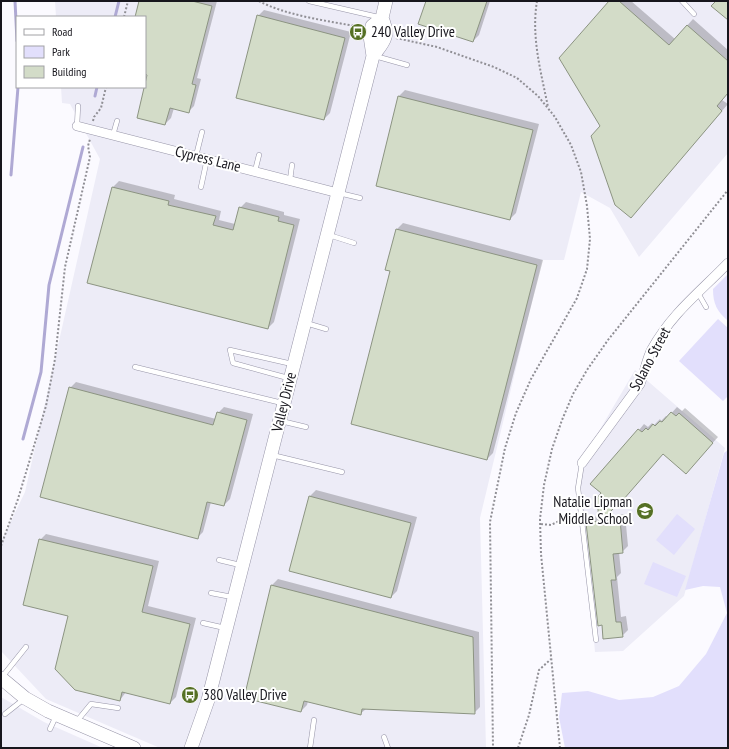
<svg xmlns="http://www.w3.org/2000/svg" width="729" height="749" viewBox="0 0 729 749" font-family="'PT Sans Narrow',sans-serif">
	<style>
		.built { fill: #edecf7 }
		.green { fill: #e2dffc }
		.shadow { fill: #0003 }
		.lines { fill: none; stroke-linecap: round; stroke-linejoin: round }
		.stream { stroke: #afa9d4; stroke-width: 3 }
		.building { fill: #d3dcc8; stroke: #8c9482 }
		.lane-casing { stroke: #9795a8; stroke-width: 5.5 }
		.street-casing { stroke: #9795a8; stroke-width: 10 }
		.secondary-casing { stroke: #9795a8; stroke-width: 14 }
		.path { stroke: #908f95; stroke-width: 2; stroke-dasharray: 2 2; stroke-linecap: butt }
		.lane { stroke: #fff; stroke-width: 4.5 }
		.street { stroke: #fff; stroke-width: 9 }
		.secondary { stroke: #fff; stroke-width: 13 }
		.labels { text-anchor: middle; stroke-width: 4; stroke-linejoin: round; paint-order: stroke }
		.poi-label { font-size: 15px; fill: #17161d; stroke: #fff; text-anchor: start }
		.street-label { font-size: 15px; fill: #17161d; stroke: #fff }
	</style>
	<rect width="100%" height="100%" fill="#fbfaff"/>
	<path class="built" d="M55,1H728V153L639,257L610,208L581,192L564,260H542L480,518L486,748H160L46,699L1,651V542L25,492L100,159L70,104L62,103L61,87H145V17H56Z
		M635,370L725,448L684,596L623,651L595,652L579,465Z
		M1,697L44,722L103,748H1Z"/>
	<path class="green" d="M728,274V321C717,311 713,304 713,289Z
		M718,319L728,328V396L723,401L679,361Z
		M728,450V748H565L559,717L562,693L588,691L619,700L653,697L679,686L706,654L727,613L720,587L703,586L685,590L724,453Z
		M677,514L695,529L674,555L656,540Z
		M653,562L686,576L677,597L644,584Z"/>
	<path class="shadow" d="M140,1H217L197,78L201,79L194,106L188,112L174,108L171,118L165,124L149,74L145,73V17H136Z
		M427,1H490L479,35L473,41Z
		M610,1H631L675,39L693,19L728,50V93L722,100L728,104L636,211L601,126Z
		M264,10L351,32L330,113L324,119L258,16Z
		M405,90L539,124L516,213L510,219L377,185L399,96Z
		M119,181L175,195L174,199L221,211L219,220L235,224L240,208L246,202L284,212V215L300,219L274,322L268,328L89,283L113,187Z
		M403,223L543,260L493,453L487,459L392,270L397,229Z
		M76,382L216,419L218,413L224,407L253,414L230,499L224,505L211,502L203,532L197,538L70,388Z
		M677,407L682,411L685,408L718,437L691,467L663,453L607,516L625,514L628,546L622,552H619L621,573L617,577L621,617L626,616L628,630L622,636L604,638L587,523L593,517L599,516L602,493L639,430L644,424L648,427L652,423L654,425L660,419L661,421L666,416L668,417Z
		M316,490L417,517L397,591L391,597L310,496Z
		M46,534L159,561L148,606L196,618L176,697L170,703L126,692L120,700L69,615L40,540Z
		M278,579L479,632L480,707L474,713L366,709L360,714L308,701L307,705L301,711L245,697L272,585Z"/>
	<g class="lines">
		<path class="stream" d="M15,1L17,41
			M115,17L119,1
			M95,96L97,87
			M11,175L18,87
			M23,439L41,372L49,285L83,147"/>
	</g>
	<path class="building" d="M139,1H192L212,6L192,84L196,85L189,113L170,108L165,125L137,118L147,75L145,74V17H135Z
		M426,1H487L473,42L418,24Z
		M609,1H619L669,45L687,25L728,61V93L717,106L722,111L631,218L615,205L591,136L600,126L559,58Z
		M716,1H728V20L711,6Z
		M257,15L345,38L324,120L236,98Z
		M398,96L533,130L510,220L376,186Z
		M112,187L169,201L168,205L216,216L213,225L233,230L239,207L279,217L278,221L294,225L268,329L87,283Z
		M396,229L537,265L487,460L351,424L390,271L385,270Z
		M69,387L213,425L217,412L247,420L224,506L207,502L198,539L40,497Z
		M671,412L676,416L679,413L713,443L686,474L663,454L623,500L621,499L603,521L620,519L623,553L613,554L616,580H611L616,622H621L623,637L603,639L602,625L598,626L586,523L599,521L597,498L601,493L590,484L638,429L642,432L646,428L648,430L653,424L655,426L660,421L662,422Z
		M309,496L411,523L391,598L289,571Z
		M39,539L153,566L142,612L190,624L170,704L122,692L120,701L75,690L55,669L68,616L23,605Z
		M271,585L473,637L475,714L362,709L361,715L304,701L301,712L244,698Z"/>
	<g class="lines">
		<g class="lane-casing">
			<path id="lane" d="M309,1L378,17
				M682,1L694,14
				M375,56L407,65
				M77,126L78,106
				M113,135L117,121
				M196,156L202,132
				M255,171L259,155
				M290,180L292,165
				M201,187L207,159
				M339,193L360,198
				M329,235L354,243
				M698,293L706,307
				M306,323L326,329
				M135,367L282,403
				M288,378L233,363L230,350L292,364
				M281,421L306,427
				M272,455L342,472
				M582,463L578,488L596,640
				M219,560L240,565
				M211,593L232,597
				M203,623L225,628
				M2,677L26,647
				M5,714L24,699
				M77,721L91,704L118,708
				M50,729L56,716
				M384,737L388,748
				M310,748L314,720"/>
		</g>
		<g class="street-casing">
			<path id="street" d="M77,126L338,193
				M582,463L640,384C645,372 646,360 652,349C672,313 700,292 728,263"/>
		</g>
		<g class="secondary-casing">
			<path id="secondary" d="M373,56L370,36L372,26L382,18L386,1
				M1,678L25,698L48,711L134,748
				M191,748L208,700L373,56C384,41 390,37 382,18"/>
		</g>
		<path class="path" d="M259,1C287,16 329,21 360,27
			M537,1C531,37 541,72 548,107
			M124,17L128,1
			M396,38L437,47L494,67L517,78L538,96L555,117L571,145L581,172L587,206L590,239L587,269L577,298L531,379L516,413L505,448L490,522L493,748
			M93,121L94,117L101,108L106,87
			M541,524L551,525L561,520L571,523L575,522
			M1,546L18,499L46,406L55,359L65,267L90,157L88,146L90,139
			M518,748L529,715L539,670L551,659
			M560,748L541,554L540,519L544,485L552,449L562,420L573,394L587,370L608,340L728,190"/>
		<use href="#lane" class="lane"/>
		<use href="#street" class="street"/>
		<use href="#secondary" class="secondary"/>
	</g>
	<defs>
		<g id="bus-disc" transform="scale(0.9)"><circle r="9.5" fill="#557024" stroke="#fff"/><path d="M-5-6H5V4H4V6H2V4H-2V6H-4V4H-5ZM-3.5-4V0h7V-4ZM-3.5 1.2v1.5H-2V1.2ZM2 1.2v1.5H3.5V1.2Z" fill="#fff"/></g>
		<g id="school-disc" transform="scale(0.9)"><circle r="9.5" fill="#557024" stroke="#fff"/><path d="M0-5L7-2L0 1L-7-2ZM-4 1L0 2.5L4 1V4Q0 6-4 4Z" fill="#fff"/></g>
	</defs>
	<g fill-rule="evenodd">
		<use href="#bus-disc" x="358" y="32"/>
		<use href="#school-disc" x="645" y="511"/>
		<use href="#bus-disc" x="190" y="695"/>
	</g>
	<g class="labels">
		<g class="poi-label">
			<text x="371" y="37">240 Valley Drive</text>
			<text x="632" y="507" text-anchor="end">Natalie Lipman<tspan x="632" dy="17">Middle School</tspan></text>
			<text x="203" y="700">380 Valley Drive</text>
		</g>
		<g class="street-label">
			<text transform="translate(208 159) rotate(14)" y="5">Cypress Lane</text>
			<text transform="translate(650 359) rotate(-62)" y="5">Solano Street</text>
			<text transform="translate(284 402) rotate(-76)" y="5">Valley Drive</text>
		</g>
	</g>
	<rect width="729" height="749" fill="none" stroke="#17161d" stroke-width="4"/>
	<rect x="16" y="16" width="130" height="72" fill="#ffffff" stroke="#a2a2a5"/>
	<rect x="24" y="29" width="20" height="6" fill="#ffffff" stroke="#a2a2a5"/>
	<text x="52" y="36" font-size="12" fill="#17161d">Road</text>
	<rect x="24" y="46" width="20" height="12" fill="#e2dffc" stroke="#a2a2a5"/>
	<text x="52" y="56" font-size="12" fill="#17161d">Park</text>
	<rect x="24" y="66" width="20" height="12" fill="#d3dcc8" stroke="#a2a2a5"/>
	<text x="52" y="76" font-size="12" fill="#17161d">Building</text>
</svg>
